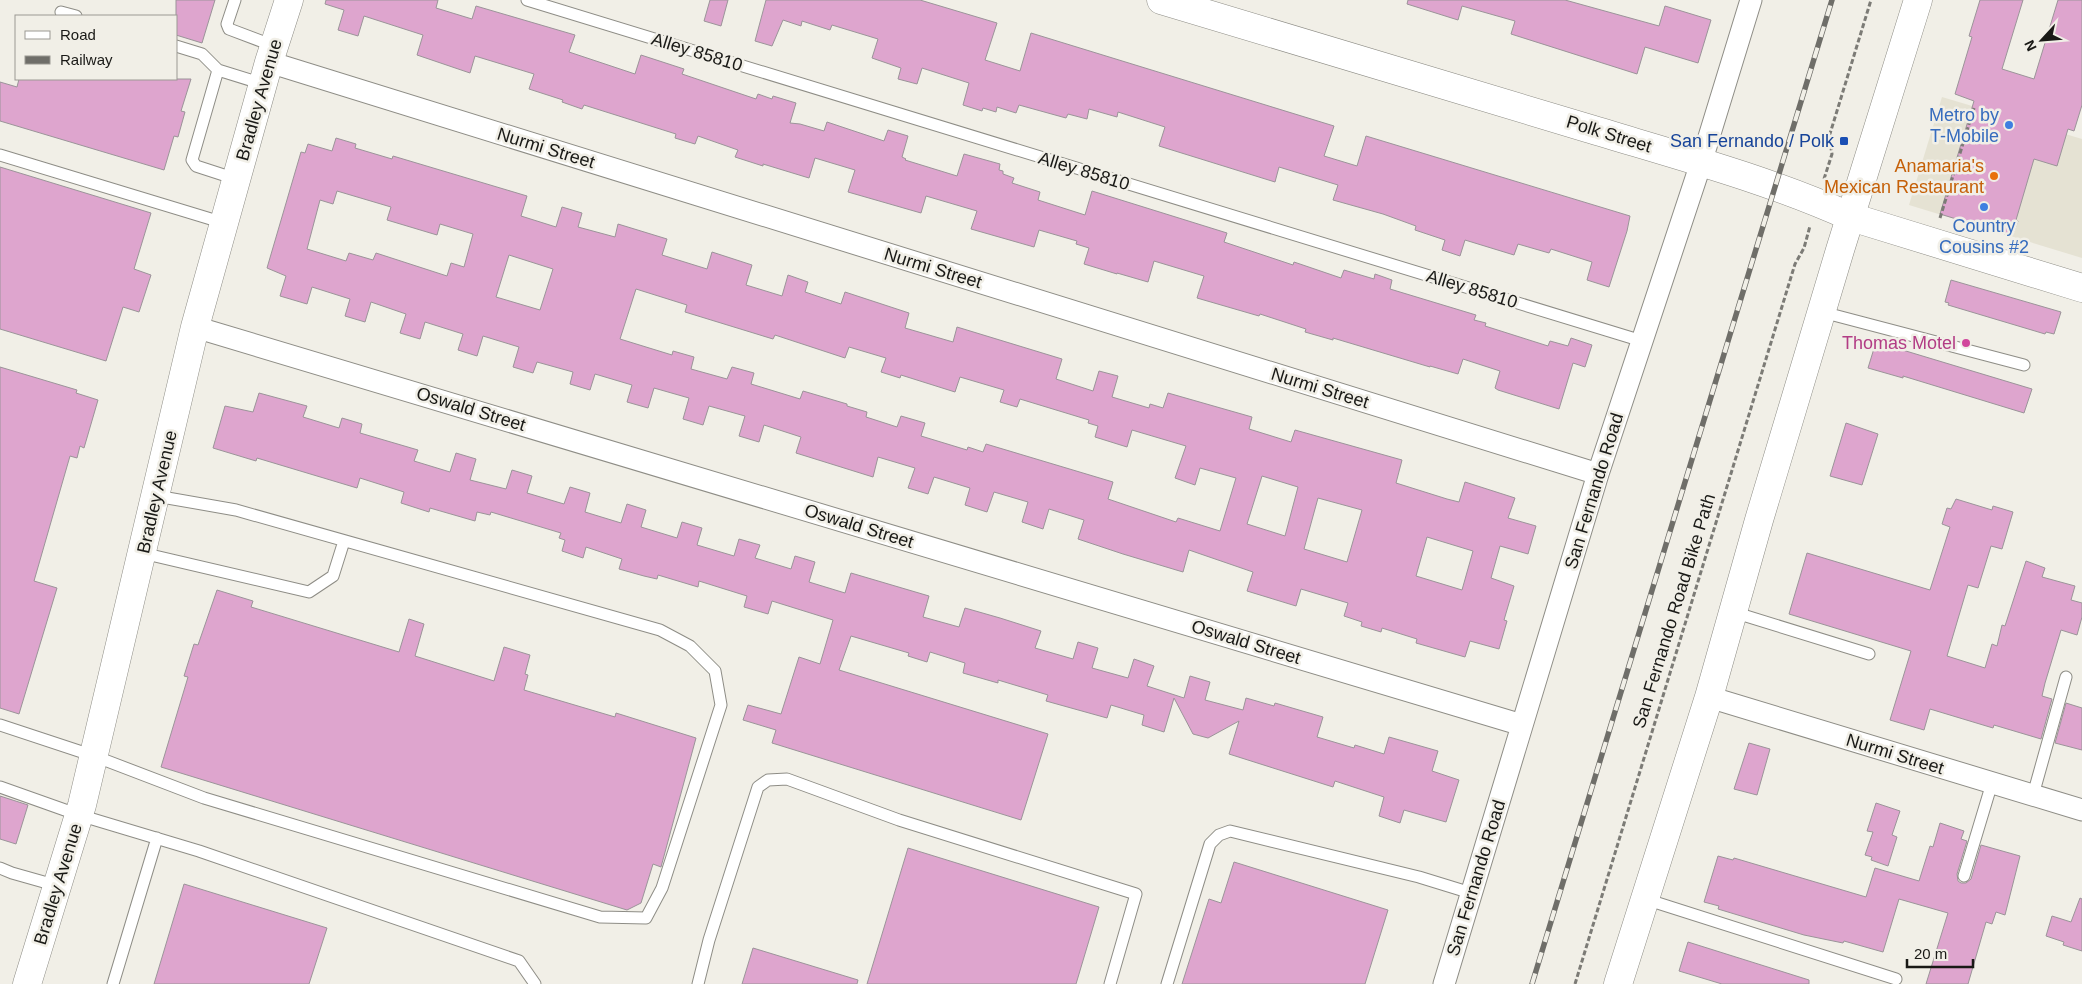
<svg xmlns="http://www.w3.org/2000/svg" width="2082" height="984" viewBox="0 0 2082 984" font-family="Arial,sans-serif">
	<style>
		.built { fill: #e5e2d3 }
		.building { fill: #dea5ce; stroke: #9b9499; fill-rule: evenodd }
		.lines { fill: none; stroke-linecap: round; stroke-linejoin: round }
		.lane-casing { stroke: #8e8d86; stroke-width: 13 }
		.street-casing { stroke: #8e8d86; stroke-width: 23 }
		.secondary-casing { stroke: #8e8d86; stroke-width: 29 }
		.primary-casing { stroke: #8e8d86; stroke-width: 29 }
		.path { stroke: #7c7b76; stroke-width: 3; stroke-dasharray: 5 2.5; stroke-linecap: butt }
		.lane { stroke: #fff; stroke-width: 11 }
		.street { stroke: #fff; stroke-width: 21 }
		.secondary { stroke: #fff; stroke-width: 28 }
		.primary { stroke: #fff; stroke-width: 28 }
		.rail-casing { stroke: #6f6e69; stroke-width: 5.5 }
		.rail { stroke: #f1efe7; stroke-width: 4; stroke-dasharray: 11; stroke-linecap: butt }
		.shop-dot { fill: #3f7fe0; stroke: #f1efe7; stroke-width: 2 }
		.transit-dot { fill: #1a4fb4; stroke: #f1efe7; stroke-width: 2 }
		.food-dot { fill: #e8710a; stroke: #f1efe7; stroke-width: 2 }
		.hotel-dot { fill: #d1479c; stroke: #f1efe7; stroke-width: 2 }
		.labels { text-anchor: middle; stroke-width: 5; stroke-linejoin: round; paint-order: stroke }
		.street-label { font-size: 18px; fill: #191916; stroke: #f1efe7 }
		.shop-label { font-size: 18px; fill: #366cbe; stroke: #f1efe7; text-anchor: end }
		.transit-label { font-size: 18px; fill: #164399; stroke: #f1efe7; text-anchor: end }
		.food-label { font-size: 18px; fill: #c56008; stroke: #f1efe7; text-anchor: end }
		.hotel-label { font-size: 18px; fill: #b23c85; stroke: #f1efe7; text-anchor: end }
	</style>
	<rect width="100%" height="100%" fill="#f1efe7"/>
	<path class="built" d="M1942,97L2082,139V258L1909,205Z"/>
	<path class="building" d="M176,0H215L202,43L176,35Z
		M326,0H438L436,8L472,19L476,6L575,35L569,52L635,74L641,55L684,69L682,74L756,99L758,94L772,99L773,96L796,103L790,123L800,124L824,131L827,122L884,141L888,130L908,136L902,157L906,159L905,160L957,176L964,154L1000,164L999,170L1003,171V174L1014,178L1012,183L1040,192L1038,200L1085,215L1092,191L1227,233L1224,242L1293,265L1294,262L1341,278L1344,270L1374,279L1375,274L1392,280L1390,289L1476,315L1474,320L1486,323L1485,326L1548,346L1550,341L1568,346L1571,338L1592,345L1585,367L1573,363L1559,409L1498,390L1495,388L1500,371L1463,359L1458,374L1430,366V367L1333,338V340L1305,332L1306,329L1260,314L1259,316L1197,298L1204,276L1154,261L1148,282L1117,273V274L1084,264L1089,248L1076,244L1077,241L1039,230L1034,247L971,229L977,211L926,196L921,213L848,192L855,170L815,158L809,178L763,164V166L735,157L738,150L698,136L695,144L675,138L676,134L584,105L582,109L562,102L563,100L529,89L534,74L475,56L470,73L417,55L423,35L364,16L358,36L338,30L344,10L325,4Z
		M710,0H728L721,26L704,21Z
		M766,0H920L997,23L985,60L1020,71L1031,33L1334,126L1324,156L1357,166L1366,136L1630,216L1627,231L1609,287L1587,280L1592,262L1551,249L1549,253L1518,244L1514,255L1465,240L1460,256L1442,250L1445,240L1415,230L1416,226L1383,214L1333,200L1338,185L1279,167L1275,182L1159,146L1165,127L1118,112L1117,117L1089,109L1087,119L1068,114L1066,118L1019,105L1016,113L997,107L996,112L983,108L982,111L963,105L969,83L922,68L917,84L898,79L901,68L872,58L878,39L832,25L830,30L802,21L801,26L783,20L772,46L755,41Z
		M1408,0H1565L1659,26L1665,6L1711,20L1698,63L1645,47L1637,74L1511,34L1515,21L1462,6L1458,20L1407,4Z
		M1980,0H2023L2002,69L2034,79L2058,0H2082V105L2074,131L2068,129L2057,166L2034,159L2016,220L2018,221L2012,236L1940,214L1974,101L1955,94L1972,37L1969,36Z
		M19,79H191L181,111L185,112L178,137L174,136L164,170L0,121V82L17,87Z
		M336,138L356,144L355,148L392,159L393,156L527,196L521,216L556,227L562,207L582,213L578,227L615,237L618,224L667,239L662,255L707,269L712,252L752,265L746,285L782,296L788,275L808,282L805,292L841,304L845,292L909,313L905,328L953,342L957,327L1062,359L1056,379L1093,391L1099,371L1118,376L1112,397L1149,408L1150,404L1163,408L1168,393L1252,417L1249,429L1291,442L1295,430L1402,460L1396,483L1447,499L1459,502L1465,482L1515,498L1508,518L1536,526L1528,554L1500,546L1491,578L1514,586L1504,620L1507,621L1499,649L1470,641L1465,657L1416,643L1417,639L1382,628L1381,632L1361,626L1362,622L1344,616L1348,603L1301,589L1296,606L1247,591L1253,572L1189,550L1183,572L1123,554L1078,539L1084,520L1049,509L1043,529L1022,522L1028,502L994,492L987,512L965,505L970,488L934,477L928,494L908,488L915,468L878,457L873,477L796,453L801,437L764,425L759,442L739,436L745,416L709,406L703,425L683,419L689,398L654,388L648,408L627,402L632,385L595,374L590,390L570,384L573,372L537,362L533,373L513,367L519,347L483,336L477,356L458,350L463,334L425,322L420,339L400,333L406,314L371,302L365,322L345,316L350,299L312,287L307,304L280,296L286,276L267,268L301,152L305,153L308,144L332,151ZM337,191L391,207L387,220L437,235L440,224L473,234L464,267L451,263L447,276L376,253L373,260L349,253L346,261L307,249L320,200L333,204ZM509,255L553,269L540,310L496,297ZM636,289L687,305L685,312L773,339L775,335L845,358L849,347L886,358L881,372L900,378L901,375L955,392L960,377L1004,390L1000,402L1017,407L1020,399L1089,420L1088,423L1098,426L1095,437L1127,447L1132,430L1186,446L1175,478L1195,485L1200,468L1236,478L1220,531L1178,518L1176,522L1108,499L1113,482L986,444L983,452L968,447L967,450L921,436L925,423L901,416L897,427L866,417L867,412L847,406V404L803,391L800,399L751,384L754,373L732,367L727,379L691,369L694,357L673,351L672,355L620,339ZM1262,476L1298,487L1285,536L1247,524ZM1318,498L1362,510L1347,562L1304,549ZM1427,537L1473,551L1462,590L1416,576Z
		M0,167L151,213L134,269L151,275L139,312L123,307L106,361L0,329Z
		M1951,280L2061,312L2054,334L2046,332L2045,334L1948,305L1949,303L1945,302Z
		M1876,342L2032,389L2024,413L1903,376V378L1868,368Z
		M0,367L77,390L76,393L98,400L84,448L80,446L77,458L70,456L34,581L57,588L19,714L0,708Z
		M259,393L307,406L303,417L339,428L342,418L362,424L360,433L418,450L414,461L450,472L456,453L476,459L470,480L506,489L512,470L532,476L527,493L564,504L570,487L590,493L585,512L621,523L627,504L646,510L641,527L677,538L682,522L702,528L697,545L734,556L739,539L760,545L755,558L791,569L795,556L815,562L809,582L845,593L851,573L929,596L923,617L959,627L965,608L1000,618L1041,631L1035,648L1073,659L1078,642L1098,648L1092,668L1128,678L1134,659L1154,666L1147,686L1184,698L1190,676L1210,682L1205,700L1243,710L1246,698L1274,706L1275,703L1323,717L1317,737L1354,748L1355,745L1384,754L1389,737L1438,751L1432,771L1459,780L1446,822L1404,810L1400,823L1379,816L1384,797L1335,781L1333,787L1229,754L1239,721L1208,738L1193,734L1174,698L1164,732L1142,725L1144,715L1111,705L1107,718L1046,701L1048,695L998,680V683L963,673L965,663L930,652L927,662L908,656L909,653L851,636L839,670L1048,734L1021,820L772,743L776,730L743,720L748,705L781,714L799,657L820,664L833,620L772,601L768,614L744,607L747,596L699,581L698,587L658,575L657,579L644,576L619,569L622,559L586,547L583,558L562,551L565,540L559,538L561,533L491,512L490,515L477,512L475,521L430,508L429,512L401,503L404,492L360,478L357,488L257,458L256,461L213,448L225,406L253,412Z
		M1846,423L1878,434L1862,485L1830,476Z
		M1956,499L1992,510L1993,506L2013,512L2002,549L1991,546L1978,588L1968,585L1947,656L1985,668L1992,644L1997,646L2002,625L2005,626L2026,561L2045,568L2042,577L2075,586L2071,600L2082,603V617L2077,635L2061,630L2045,683L2042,696L2052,699L2041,739L1994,725L1993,728L1930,709L1924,730L1890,720L1911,651L1789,614L1807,553L1930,590L1950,527L1942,524L1947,508L1951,509Z
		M217,590L253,601L251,607L399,652L409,619L424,624L415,656L494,681L504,647L530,655L525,674L528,675L524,690L615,717L616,713L696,738L661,867L653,864L641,903L627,910L161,767L188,677L184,676L194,644L198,645Z
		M2066,703L2082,708V750L2055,743Z
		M1749,743L1770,749L1757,795L1734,789Z
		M0,796L28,805L16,844L0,839Z
		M1876,803L1900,811L1892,835L1897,837L1888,866L1871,860L1872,857L1865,855L1873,832L1867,831Z
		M1940,823L1964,831L1961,839L1967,841L1957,874L1958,881L1961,883H1966L1971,879L1981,845L2020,856L2005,915L1996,912L1992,924L1986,922L1968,984H1926L1948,913L1899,899L1883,952L1844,941L1843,943L1804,935L1718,909L1719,906L1704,902L1718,856L1733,860L1734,858L1866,897L1875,868L1919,881L1930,846L1933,847Z
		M908,848L1099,907L1076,984H867Z
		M1234,862L1388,910L1365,984H1182L1209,899L1221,903Z
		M184,884L327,928L309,984H154Z
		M2080,898L2082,899V951L2063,945L2064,942L2046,936L2052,916L2071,922Z
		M1688,942L1809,980V984H1722L1679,971Z
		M753,948L858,980L857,984H742Z"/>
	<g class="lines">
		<g class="lane-casing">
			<path id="lane" d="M235,0L227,24L229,29L274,46
				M527,0L1642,341
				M61,12L76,16
				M176,46L202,54L218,70L263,84
				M218,70L192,160L196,166L236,179
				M0,155L224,223
				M1822,312L2024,365
				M142,553L309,592L333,576L344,541
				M1733,612L1869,654
				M0,725L94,756L204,798L600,917L646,918L662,888L721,705L715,671L690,646L660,630L236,510L156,496
				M0,787L79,815L199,851L519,961L535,984
				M2033,795L2066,677
				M0,868L12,873L58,886
				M1964,876L1992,783
				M1645,899L1896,979
				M113,984L157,838
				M698,984L709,940L758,787L768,780L787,779L899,820L1136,894L1110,984
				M1167,984L1210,844L1219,835L1230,831L1419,877L1471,893"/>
		</g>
		<g class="street-casing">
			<path id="street" d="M269,62L1598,474
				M195,327L1522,725
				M1709,697L2082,810
				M1444,984L1598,474L1701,163L1751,0"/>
		</g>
		<g class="secondary-casing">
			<path id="secondary" d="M1851,217L2082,288
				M27,984L82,805L195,327L269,62L289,0"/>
		</g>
		<g class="primary-casing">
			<path id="primary" d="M1161,0C1303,42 1445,84 1587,128C1676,155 1767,179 1851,217
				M1618,984L1709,697L1759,520L1840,250L1918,0"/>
		</g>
		<path class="path" d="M1935,165L1955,170
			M1824,179L1832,154L1829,137L1871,0
			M1940,218L1974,108
			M1575,984L1795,264L1804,248L1810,226"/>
		<use href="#lane" class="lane"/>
		<use href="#street" class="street"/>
		<use href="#secondary" class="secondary"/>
		<use href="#primary" class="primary"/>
		<g class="rail-casing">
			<path id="rail" d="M1532,984L1832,0"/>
		</g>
		<use href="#rail" class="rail"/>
	</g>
	<g class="shop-dot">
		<circle cx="2009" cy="125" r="5"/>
		<circle cx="1984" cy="207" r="5"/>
	</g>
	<rect class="transit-dot" x="1839" y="136" width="10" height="10" rx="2.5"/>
	<circle class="food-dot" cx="1994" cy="176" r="5"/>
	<circle class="hotel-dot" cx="1966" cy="343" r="5"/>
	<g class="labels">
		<g class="street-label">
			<text transform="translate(697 52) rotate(17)" y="6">Alley 85810</text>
			<text transform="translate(259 100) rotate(-74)" y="6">Bradley Avenue</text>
			<text transform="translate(1609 134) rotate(17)" y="6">Polk Street</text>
			<text transform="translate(546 148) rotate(17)" y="6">Nurmi Street</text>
			<text transform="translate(1084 171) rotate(17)" y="6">Alley 85810</text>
			<text transform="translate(933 268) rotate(17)" y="6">Nurmi Street</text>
			<text transform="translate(1472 289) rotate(17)" y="6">Alley 85810</text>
			<text transform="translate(1320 388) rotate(17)" y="6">Nurmi Street</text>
			<text transform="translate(471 409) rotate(17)" y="6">Oswald Street</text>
			<text transform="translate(1594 491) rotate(-73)" y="6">San Fernando Road</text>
			<text transform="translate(157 492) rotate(-77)" y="6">Bradley Avenue</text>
			<text transform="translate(859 526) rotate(17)" y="6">Oswald Street</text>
			<text transform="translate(1674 611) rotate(-73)" y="6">San Fernando Road Bike Path</text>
			<text transform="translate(1246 642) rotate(17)" y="6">Oswald Street</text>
			<text transform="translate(1895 754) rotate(17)" y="6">Nurmi Street</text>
			<text transform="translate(1476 878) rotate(-73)" y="6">San Fernando Road</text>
			<text transform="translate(58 884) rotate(-73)" y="6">Bradley Avenue</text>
		</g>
		<g class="shop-label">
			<text x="1999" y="121">Metro by<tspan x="1999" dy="21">T-Mobile</tspan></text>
			<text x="1984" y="232" text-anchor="middle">Country<tspan x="1984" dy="21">Cousins #2</tspan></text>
		</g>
		<g class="transit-label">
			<text x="1834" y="147">San Fernando / Polk</text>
		</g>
		<g class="food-label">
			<text x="1984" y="172">Anamaria's<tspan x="1984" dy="21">Mexican Restaurant</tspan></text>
		</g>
		<g class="hotel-label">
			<text x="1956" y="349">Thomas Motel</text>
		</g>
	</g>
	<rect x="15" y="15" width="162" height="65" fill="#f1efe7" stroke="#9b9993"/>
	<rect x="25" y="31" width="25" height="8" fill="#ffffff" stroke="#9b9993"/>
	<text x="60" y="40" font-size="15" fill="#191916">Road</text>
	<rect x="25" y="56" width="25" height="8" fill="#6f6e69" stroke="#9b9993"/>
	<text x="60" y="65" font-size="15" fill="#191916">Railway</text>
	<g transform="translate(2042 40) rotate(244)" stroke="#f1efe7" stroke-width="4" paint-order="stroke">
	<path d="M0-4L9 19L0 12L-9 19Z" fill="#191916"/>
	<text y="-8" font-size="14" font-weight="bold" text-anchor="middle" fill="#191916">N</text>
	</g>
	<path d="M1907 959v8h66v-8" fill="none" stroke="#191916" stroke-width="2.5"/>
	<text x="1914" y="959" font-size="15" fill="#191916" stroke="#f1efe7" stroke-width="4" paint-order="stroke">20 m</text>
</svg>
